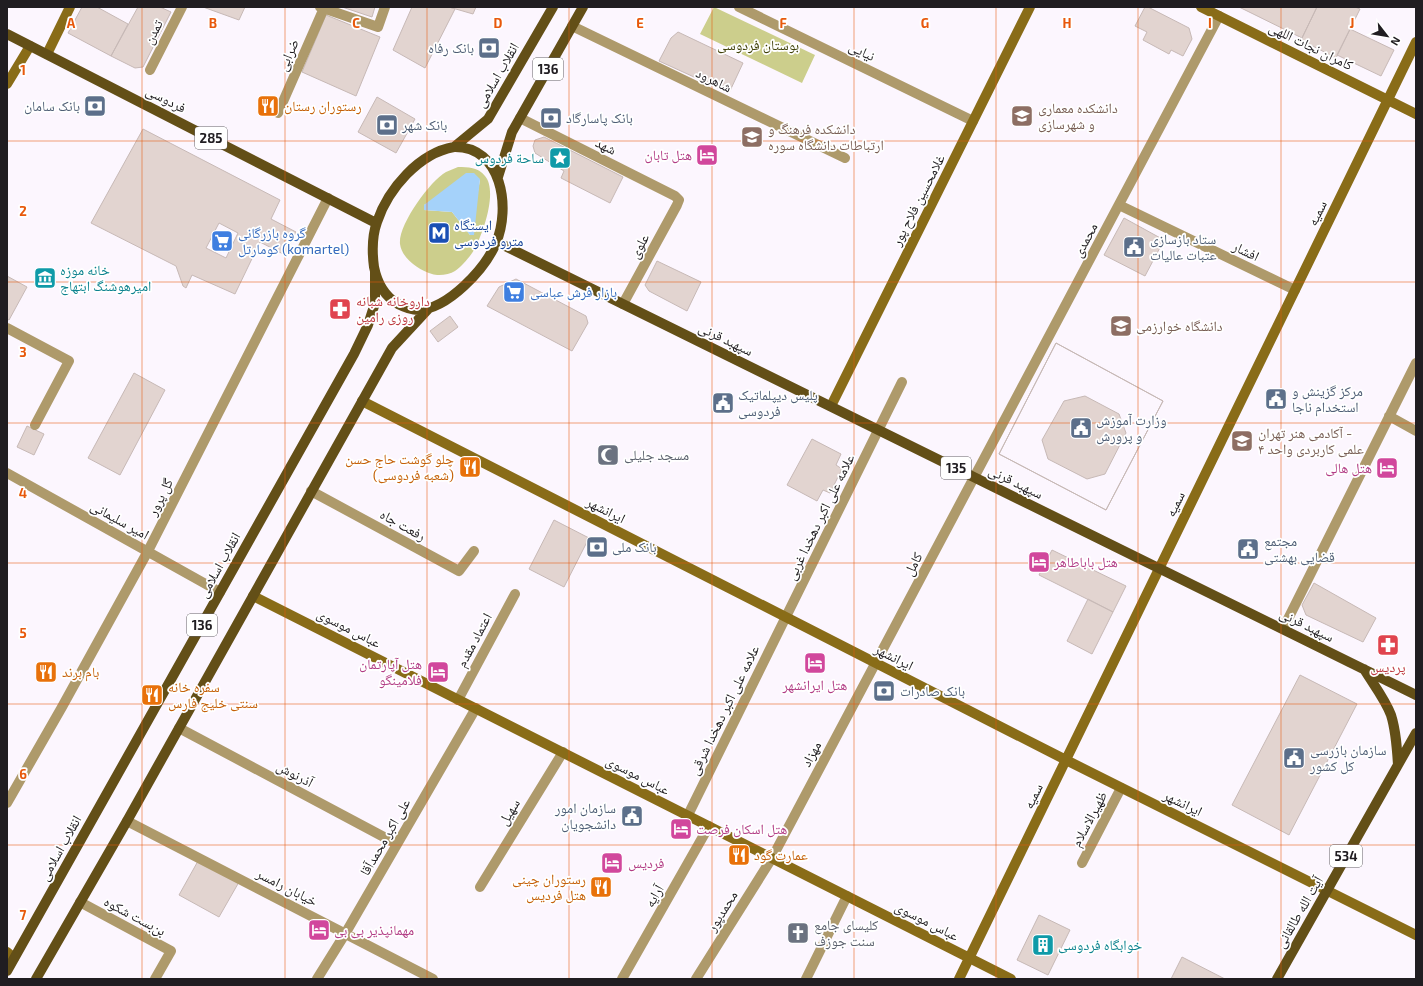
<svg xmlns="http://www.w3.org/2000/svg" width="1423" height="986" viewBox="0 0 1423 986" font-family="'Exo 2','Noto Naskh Arabic',sans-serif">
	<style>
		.green { fill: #ccce8c; fill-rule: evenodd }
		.water { fill: #a5d2fa }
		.building { fill: #e2d4d0; stroke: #c7b9b6; fill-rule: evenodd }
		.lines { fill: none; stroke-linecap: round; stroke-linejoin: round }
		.street { stroke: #ae9a6b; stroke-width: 10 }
		.secondary { stroke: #896c18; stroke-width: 10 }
		.primary { stroke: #634f17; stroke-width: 10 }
		.grid { fill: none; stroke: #e8590c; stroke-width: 1; stroke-opacity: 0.55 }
		.labels { text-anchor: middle; stroke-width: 3.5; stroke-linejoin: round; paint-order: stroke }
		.shield { fill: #fff; stroke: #636164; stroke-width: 1 }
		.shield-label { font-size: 13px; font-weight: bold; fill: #201d21 }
		.street-label { font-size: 14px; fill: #201d21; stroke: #fff }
		.park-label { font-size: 14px; fill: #3e3f07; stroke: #fff }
		.service-label { font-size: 14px; fill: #4e5e75; stroke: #fff; text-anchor: start }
		.food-label { font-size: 14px; fill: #c56008; stroke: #fff; text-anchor: start }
		.education-label { font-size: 14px; fill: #785e54; stroke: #fff; text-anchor: start }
		.hotel-label { font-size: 14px; fill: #b23c85; stroke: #fff; text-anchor: start }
		.culture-label { font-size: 14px; fill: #0d838f; stroke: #fff; text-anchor: start }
		.transit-label { font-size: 14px; fill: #164399; stroke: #fff; text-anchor: start }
		.shop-label { font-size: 14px; fill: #366cbe; stroke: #fff; text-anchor: start }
		.health-label { font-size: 14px; fill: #be3a42; stroke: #fff; text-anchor: start }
		.worship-label { font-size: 14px; fill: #5b616d; stroke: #fff; text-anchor: start }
		.grid-label { font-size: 13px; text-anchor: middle; font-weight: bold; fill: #e8590c; stroke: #fff; stroke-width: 3.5; stroke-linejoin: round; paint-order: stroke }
	</style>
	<rect width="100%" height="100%" fill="#fcf6fe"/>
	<path class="green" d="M714,7L815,55L802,83L700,34Z
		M458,167C468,167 478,167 485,176C498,191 483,233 475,248C471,256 462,266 455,271C449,275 438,276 432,274C419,270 402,259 400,244C398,225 430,181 446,172C450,170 454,169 458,167ZM480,180L470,235L452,212L424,210V205Z"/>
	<path class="water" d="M466,173H474L480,179L474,235H470L452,212L424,210V205Z"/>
	<path class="building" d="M82,7H97L128,24L111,56L68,33Z
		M138,7H160L171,12L143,67L135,68L111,56Z
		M203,7H245L239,20Z
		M342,7H375L372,17Z
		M412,7H449L455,9L425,68L393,50Z
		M449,7H476L473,14Z
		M1145,7H1148L1189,28L1192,39L1183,56L1171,50L1169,54L1143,40L1147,32L1135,26Z
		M1239,7H1317L1302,38Z
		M1317,7H1355L1360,9L1336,58L1301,40Z
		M326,15L380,37L356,96L302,72Z
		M1350,29L1394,50L1381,76L1337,55Z
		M678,32L743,63L729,93L659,61L671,38Z
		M377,97L415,119L396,153L358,132Z
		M143,129L280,200L271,219L296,232L285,255L260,242L235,294L192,275L186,288L183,286L176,266L91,223Z
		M544,137L623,177L610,203L561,178L564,171L535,153L533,146L535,140Z
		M1124,218L1164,240L1145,276L1104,255Z
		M219,223L238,233L226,258L206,248Z
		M657,261L701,282L687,311L649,291L645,285Z
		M7,276L27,287L9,320L7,319Z
		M516,279L586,316L588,323L572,351L487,306L499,287Z
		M450,316L458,327L438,342L430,331Z
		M1056,343L1163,401L1106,510L999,454ZM1085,396L1119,414L1126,433L1105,474L1087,479L1048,459L1042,440L1064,401Z
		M1056,343L1163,401L1106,510L999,454Z
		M134,373L165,390L120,475L88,458Z
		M27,426L44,434L34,455L17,447Z
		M812,439L841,454L836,465L842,469L830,493L823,490L817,501L787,485Z
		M554,520L589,538L564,587L529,569Z
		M1052,550L1126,586L1113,612L1039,575Z
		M1314,583L1376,618L1363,642L1306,615L1302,605Z
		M1088,599L1113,612L1092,654L1067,641Z
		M1300,675L1357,704L1289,835L1232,805Z
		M198,861L239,882L219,917L179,895Z
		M1039,915L1070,930L1048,975L1017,960Z
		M1182,957L1225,979H1171Z"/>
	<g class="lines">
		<path class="street" d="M320,7L378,27L385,7
			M739,7L973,121
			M572,26L845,158
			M150,70L182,7
			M278,113L324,8
			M520,118L675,196L679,200L677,205L623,304
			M1119,205L1295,290
			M7,328L69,361L35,425
			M1389,416L1416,431
			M7,473L220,592
			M311,491L459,571L474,551
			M1283,629L1416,363
			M458,700L515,594
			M179,728L397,844
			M7,803L62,707L148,551L328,198
			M688,815L902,382
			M127,821L433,979
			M1082,863L1121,788
			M480,887L563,752
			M80,902L171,951L155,979
			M317,979L345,934L476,708
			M622,979L709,826
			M696,979L772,858L1219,16
			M806,979L847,896"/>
		<path class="secondary" d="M1201,7L1416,114
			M47,54L70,7
			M7,84L30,46
			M362,401L1066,760L1416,935
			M831,406L1030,7
			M253,596L1011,979
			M7,952L14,958
			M959,979L1416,42"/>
		<path class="primary" d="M7,34L376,223
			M454,147C502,146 511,208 496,243C485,269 448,309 418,310C411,310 404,307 398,304C384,296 377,282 374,267C372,252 372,236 377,222C388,189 419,153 454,147Z
			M454,147L488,119L553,7
			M498,177L512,132L583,7
			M497,242L1416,695
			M1364,669C1373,684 1385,699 1391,715C1396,731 1397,748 1398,765
			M7,971L354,354L368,325L375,303V272
			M36,979L127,821L392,348L429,308
			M1277,979L1416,733"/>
	</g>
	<path class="grid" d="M142,7V979M285,7V979M427,7V979M569,7V979M712,7V979M854,7V979M996,7V979M1138,7V979M1281,7V979M7,141H1416M7,282H1416M7,423H1416M7,563H1416M7,704H1416M7,845H1416"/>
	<defs>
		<g id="bank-square" transform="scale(1.15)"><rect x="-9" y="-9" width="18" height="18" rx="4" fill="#5c6f8a" stroke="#fff"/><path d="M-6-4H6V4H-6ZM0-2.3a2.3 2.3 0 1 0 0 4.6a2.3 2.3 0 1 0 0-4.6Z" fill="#fff"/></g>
		<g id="restaurant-square" transform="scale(1.15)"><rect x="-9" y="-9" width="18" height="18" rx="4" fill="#e8710a" stroke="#fff"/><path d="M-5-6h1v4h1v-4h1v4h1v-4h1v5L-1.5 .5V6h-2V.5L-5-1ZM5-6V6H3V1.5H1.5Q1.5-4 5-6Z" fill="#fff"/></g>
		<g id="university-square" transform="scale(1.15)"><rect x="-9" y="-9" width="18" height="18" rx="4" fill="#8d6e63" stroke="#fff"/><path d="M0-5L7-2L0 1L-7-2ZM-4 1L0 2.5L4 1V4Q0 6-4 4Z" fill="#fff"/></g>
		<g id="hotel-square" transform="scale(1.15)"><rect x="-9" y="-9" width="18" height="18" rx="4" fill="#d1479c" stroke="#fff"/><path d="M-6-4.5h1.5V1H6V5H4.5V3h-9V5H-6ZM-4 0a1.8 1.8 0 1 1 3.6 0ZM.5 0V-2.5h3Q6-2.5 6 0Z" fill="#fff"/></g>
		<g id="sight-square" transform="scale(1.15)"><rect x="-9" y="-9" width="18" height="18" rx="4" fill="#0f9aa8" stroke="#fff"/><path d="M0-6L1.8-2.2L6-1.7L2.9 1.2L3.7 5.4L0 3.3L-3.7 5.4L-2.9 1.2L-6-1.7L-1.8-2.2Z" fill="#fff"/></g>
		<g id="metro-square" transform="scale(1.15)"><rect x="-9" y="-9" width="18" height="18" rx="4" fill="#1a4fb4" stroke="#fff"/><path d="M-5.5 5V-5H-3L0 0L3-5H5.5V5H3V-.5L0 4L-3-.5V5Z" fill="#fff"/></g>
		<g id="supermarket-square" transform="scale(1.15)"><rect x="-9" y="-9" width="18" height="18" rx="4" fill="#3f7fe0" stroke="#fff"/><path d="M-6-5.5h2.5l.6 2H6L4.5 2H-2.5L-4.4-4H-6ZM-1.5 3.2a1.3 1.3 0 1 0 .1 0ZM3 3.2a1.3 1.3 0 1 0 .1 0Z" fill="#fff"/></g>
		<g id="civic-square" transform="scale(1.15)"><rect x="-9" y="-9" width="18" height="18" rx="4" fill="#5c6f8a" stroke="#fff"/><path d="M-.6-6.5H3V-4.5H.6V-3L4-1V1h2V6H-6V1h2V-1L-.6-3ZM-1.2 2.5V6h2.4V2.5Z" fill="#fff"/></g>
		<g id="museum-square" transform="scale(1.15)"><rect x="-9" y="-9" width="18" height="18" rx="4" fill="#0f9aa8" stroke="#fff"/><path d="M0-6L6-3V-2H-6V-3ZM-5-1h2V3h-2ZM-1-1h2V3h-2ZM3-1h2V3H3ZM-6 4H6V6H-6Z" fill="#fff"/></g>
		<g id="pharmacy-square" transform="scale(1.15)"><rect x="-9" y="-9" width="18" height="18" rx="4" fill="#e0444e" stroke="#fff"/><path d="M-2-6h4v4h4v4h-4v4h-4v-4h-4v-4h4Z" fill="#fff"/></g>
		<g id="mosque-square" transform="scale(1.15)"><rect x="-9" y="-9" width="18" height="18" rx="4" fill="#6b7280" stroke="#fff"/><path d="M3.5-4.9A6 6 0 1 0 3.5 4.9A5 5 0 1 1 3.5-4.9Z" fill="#fff"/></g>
		<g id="church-square" transform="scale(1.15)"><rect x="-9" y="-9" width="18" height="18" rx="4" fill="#6b7280" stroke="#fff"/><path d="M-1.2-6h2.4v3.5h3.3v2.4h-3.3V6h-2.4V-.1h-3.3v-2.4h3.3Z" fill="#fff"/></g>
		<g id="building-square" transform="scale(1.15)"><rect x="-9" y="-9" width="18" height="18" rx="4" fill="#0f9aa8" stroke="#fff"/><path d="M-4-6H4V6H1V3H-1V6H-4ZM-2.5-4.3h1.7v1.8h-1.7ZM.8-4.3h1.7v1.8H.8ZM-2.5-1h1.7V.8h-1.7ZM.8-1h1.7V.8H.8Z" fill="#fff"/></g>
	</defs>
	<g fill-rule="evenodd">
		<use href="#bank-square" x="489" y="48"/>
		<use href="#bank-square" x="95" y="106"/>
		<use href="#restaurant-square" x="268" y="106"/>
		<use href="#university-square" x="1022" y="116"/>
		<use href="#bank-square" x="551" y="118"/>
		<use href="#bank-square" x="387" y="125"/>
		<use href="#university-square" x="752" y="137"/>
		<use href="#hotel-square" x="707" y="155"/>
		<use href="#sight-square" x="560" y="158"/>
		<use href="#metro-square" x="439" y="233"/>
		<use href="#supermarket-square" x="222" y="241"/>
		<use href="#civic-square" x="1134" y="247"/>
		<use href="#museum-square" x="45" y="278"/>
		<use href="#supermarket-square" x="514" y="292"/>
		<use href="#pharmacy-square" x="340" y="309"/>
		<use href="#university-square" x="1121" y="326"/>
		<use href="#civic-square" x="1276" y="399"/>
		<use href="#civic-square" x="723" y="403"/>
		<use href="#civic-square" x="1081" y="428"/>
		<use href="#university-square" x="1242" y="441"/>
		<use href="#mosque-square" x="608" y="455"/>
		<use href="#restaurant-square" x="470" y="467"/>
		<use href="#hotel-square" x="1387" y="468"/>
		<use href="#bank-square" x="597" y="547"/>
		<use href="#civic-square" x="1248" y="549"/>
		<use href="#hotel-square" x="1039" y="562"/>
		<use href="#pharmacy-square" x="1388" y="645"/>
		<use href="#hotel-square" x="815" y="663"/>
		<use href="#restaurant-square" x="46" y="672"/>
		<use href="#hotel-square" x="438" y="672"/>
		<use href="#bank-square" x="884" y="691"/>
		<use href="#restaurant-square" x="152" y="695"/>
		<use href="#civic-square" x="1294" y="758"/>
		<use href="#civic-square" x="632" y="816"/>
		<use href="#hotel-square" x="681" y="829"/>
		<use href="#restaurant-square" x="739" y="855"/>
		<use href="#hotel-square" x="612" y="863"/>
		<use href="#restaurant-square" x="601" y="887"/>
		<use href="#hotel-square" x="319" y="930"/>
		<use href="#church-square" x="798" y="933"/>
		<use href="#building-square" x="1043" y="945"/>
	</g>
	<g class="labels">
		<g class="shield">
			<rect x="533" y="58" width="30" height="22" rx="3"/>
			<rect x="195" y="127" width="32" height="22" rx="3"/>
			<rect x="941" y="457" width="30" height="22" rx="3"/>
			<rect x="187" y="614" width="30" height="22" rx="3"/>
			<rect x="1330" y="845" width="32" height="22" rx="3"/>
		</g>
		<g class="shield-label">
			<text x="548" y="74">136</text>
			<text x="211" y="143">285</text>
			<text x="956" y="473">135</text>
			<text x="202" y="630">136</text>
			<text x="1346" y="861">534</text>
		</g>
		<g class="street-label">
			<text transform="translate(153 32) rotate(-63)" y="5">تمدن</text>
			<text transform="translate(1311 46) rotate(26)" y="5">کامران نجات اللهی</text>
			<text transform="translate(862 51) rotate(26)" y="5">نیایی</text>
			<text transform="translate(288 55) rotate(-67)" y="5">ضرابی</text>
			<text transform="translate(497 75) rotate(-60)" y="5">انقلاب اسلامی</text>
			<text transform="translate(714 80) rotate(26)" y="5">شاهرود</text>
			<text transform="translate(166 99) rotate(27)" y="5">فردوسی</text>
			<text transform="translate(606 146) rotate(27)" y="5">شهد</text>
			<text transform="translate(918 200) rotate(-63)" y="5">غلامحسین فلاح‌ پور</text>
			<text transform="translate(1317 213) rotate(-64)" y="5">سمیه</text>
			<text transform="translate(1085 240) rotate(-62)" y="5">محمدی</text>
			<text transform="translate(639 246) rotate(-62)" y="5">علوی</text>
			<text transform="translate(1246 251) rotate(26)" y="5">افشار</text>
			<text transform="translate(726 339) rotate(26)" y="5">سپهبد قرنی</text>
			<text transform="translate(1016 482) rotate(26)" y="5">سپهبد قرنی</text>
			<text transform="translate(160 497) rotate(-63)" y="5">گل پرور</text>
			<text transform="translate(1175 504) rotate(-64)" y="5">سمیه</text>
			<text transform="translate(606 510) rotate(27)" y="5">ایرانشهر</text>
			<text transform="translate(820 517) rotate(-64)" y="5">علامه علی اکبر دهخدا غربی</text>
			<text transform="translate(120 520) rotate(29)" y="5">امیر سلیمانی</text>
			<text transform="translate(403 525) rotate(29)" y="5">رفعت جاه</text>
			<text transform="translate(913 564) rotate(-62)" y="5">کامل</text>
			<text transform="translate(219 565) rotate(-61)" y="5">انقلاب اسلامی</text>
			<text transform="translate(1307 625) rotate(26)" y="5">سپهبد قرنی</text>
			<text transform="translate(349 628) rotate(27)" y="5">عباس موسوی</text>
			<text transform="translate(474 640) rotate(-62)" y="5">اعتماد مقدم</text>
			<text transform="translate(894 657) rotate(27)" y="5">ایرانشهر</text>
			<text transform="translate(724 710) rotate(-64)" y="5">علامه علی اکبر دهخدا شرقی</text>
			<text transform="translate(811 754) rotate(-62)" y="5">مهزاد</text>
			<text transform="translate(295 774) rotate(28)" y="5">آذرنوش</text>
			<text transform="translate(638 775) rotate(27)" y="5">عباس موسوی</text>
			<text transform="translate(1033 796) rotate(-64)" y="5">سمیه</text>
			<text transform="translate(1183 803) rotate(26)" y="5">ایرانشهر</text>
			<text transform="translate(509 812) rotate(-59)" y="5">سهیل</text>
			<text transform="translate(1089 819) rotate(-62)" y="5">ظهیرالاسلام</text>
			<text transform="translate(385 837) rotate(-60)" y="5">علی اکبر محمدآقا</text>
			<text transform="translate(60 848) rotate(-61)" y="5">انقلاب اسلامی</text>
			<text transform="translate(287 887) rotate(27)" y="5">خیابان رامسر</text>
			<text transform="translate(654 896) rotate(-60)" y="5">آرایه</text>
			<text transform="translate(722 911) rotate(-58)" y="5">محمدپور</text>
			<text transform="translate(1299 912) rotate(-60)" y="5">آیت الله طالقانی</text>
			<text transform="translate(135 916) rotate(28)" y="5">بن‌بست شکوه</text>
			<text transform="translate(927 921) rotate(27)" y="5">عباس موسوی</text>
		</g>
		<g class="park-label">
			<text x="758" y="50">بوستان فردوسی</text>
		</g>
		<g class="service-label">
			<text x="474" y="53" text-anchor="end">بانک رفاه</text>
			<text x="80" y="111" text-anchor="end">بانک سامان</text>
			<text x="566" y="123">بانک پاسارگاد</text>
			<text x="402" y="130">بانک شهر</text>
			<text x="1150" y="244">ستاد بازسازی<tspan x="1150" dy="16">عتبات عالیات</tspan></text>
			<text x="1292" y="396">مرکز گزینش و<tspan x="1292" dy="16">استخدام ناجا</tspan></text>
			<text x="738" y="400">پلیس دیپلماتیک<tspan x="738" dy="16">فردوسی</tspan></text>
			<text x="1096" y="425">وزارت آموزش<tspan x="1096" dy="16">و پرورش</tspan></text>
			<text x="1264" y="546">مجتمع<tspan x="1264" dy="16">قضایی بهشتی</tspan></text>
			<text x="612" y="552">بانک ملی</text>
			<text x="900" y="696">بانک صادرات</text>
			<text x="1310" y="755">سازمان بازرسی<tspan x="1310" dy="16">کل کشور</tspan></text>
			<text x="616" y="813" text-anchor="end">سازمان امور<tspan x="616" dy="16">دانشجویان</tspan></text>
		</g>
		<g class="food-label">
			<text x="284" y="111">رستوران رستان</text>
			<text x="454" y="464" text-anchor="end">چلو گوشت حاج حسن<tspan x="454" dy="16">(شعبه فردوسی)</tspan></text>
			<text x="62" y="677">بام برند</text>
			<text x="168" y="692">سفره خانه<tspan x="168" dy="16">سنتی خلیج فارس</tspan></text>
			<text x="754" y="860">عمارت گود</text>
			<text x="586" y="884" text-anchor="end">رستوران چینی<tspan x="586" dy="16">هتل فردیس</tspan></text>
		</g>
		<g class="education-label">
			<text x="1038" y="113">دانشکده معماری<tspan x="1038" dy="16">و شهرسازی</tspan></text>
			<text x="768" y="134">دانشکده فرهنگ و<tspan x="768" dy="16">ارتباطات دانشگاه سوره</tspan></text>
			<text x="1136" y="331">دانشگاه خوارزمی</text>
			<text x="1258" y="438">آکادمی هنر تهران -<tspan x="1258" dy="16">علمی کاربردی واحد ۴</tspan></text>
		</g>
		<g class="hotel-label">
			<text x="692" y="160" text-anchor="end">هتل تابان</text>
			<text x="1372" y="473" text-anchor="end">هتل هالی</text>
			<text x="1054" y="567">هتل باباطاهر</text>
			<text x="422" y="669" text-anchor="end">هتل آپارتمان<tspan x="422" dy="16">فلامینگو</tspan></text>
			<text x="815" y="690" text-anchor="middle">هتل ایرانشهر</text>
			<text x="696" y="834">هتل اسکان فرصت</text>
			<text x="628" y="868">فردیس</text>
			<text x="334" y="935">مهمانپذیر بی بی</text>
		</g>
		<g class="culture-label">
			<text x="544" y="163" text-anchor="end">ساحة فردوس</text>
			<text x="60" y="275">خانه موزه<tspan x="60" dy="16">امیرهوشنگ ابتهاج</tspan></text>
			<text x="1058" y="950">خوابگاه فردوسی</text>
		</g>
		<g class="transit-label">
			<text x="454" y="230">ایستگاه<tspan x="454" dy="16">مترو فردوسی</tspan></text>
		</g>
		<g class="shop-label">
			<text x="238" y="238">گروه بازرگانی<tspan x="238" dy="16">کومارتل (komartel)</tspan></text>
			<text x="530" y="297">بازار فرش عباسی</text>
		</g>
		<g class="health-label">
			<text x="356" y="306">داروخانه شبانه<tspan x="356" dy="16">روزی رامین</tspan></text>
			<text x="1388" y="672" text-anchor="middle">پردیس</text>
		</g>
		<g class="worship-label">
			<text x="624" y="460">مسجد جلیلی</text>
			<text x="814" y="930">کلیسای جامع<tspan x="814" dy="16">سنت جوزف</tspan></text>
		</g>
	</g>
	<g class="grid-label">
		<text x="71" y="28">A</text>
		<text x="213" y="28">B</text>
		<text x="356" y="28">C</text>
		<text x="498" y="28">D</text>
		<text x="640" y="28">E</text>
		<text x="783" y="28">F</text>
		<text x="925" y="28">G</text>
		<text x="1067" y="28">H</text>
		<text x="1210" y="28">I</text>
		<text x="1352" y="28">J</text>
		<text x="23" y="75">1</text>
		<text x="23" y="216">2</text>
		<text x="23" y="357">3</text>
		<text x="23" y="498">4</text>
		<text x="23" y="638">5</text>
		<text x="23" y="779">6</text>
		<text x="23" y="920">7</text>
	</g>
	<rect width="1423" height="986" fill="none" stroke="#201d21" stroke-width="16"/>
	<g transform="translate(1387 36) rotate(121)" stroke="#ffffff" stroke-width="3" paint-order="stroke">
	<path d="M0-3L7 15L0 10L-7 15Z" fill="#201d21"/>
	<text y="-6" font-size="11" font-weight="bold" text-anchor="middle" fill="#201d21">N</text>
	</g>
</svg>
